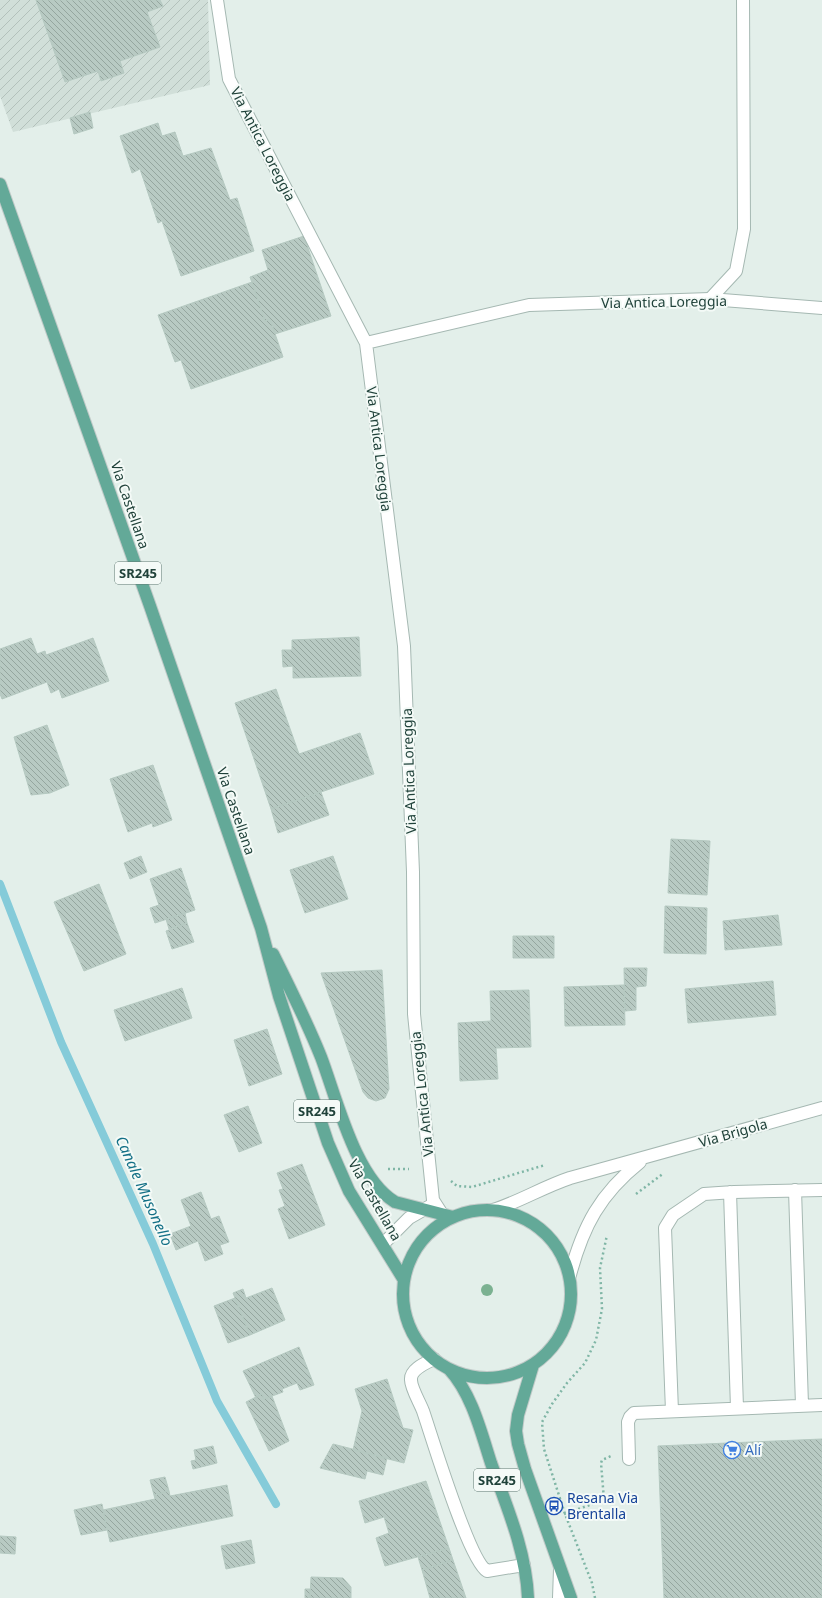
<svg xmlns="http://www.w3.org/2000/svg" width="822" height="1598" viewBox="0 0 822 1598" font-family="'Noto Sans',sans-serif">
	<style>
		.industrial { fill: url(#industrial-furrows) }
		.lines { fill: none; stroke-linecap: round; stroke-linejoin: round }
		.stream { stroke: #85cbd9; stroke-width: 8 }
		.building { fill: url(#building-back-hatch); stroke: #b5c9c1 }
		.service-casing { stroke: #a5b8b2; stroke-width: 14 }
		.minor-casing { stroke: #a5b8b2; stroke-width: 14 }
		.tertiary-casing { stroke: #a5b8b2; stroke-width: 14 }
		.primary-casing { stroke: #c1cac8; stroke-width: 14 }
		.path { stroke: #80b6a6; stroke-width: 2.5; stroke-dasharray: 2 3; stroke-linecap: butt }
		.service { stroke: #fff; stroke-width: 12 }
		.minor { stroke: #fff; stroke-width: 12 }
		.tertiary { stroke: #fff; stroke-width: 12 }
		.primary { stroke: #63a998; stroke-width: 12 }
		.tree { fill: #7bb191 }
		.labels { text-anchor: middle; stroke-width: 4; stroke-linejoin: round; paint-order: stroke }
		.shield { fill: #f4faf7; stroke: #607973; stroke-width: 1 }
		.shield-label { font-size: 13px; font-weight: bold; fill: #20423a }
		.street-label { font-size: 14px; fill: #20423a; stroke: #f4faf7 }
		.shop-label { font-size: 14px; fill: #366cbe; stroke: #f4faf7; text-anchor: start }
		.transit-label { font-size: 14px; fill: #164399; stroke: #f4faf7; text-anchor: start }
		.water-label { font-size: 15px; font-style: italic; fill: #137086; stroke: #f4faf7 }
	</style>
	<defs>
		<pattern id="industrial-furrows" width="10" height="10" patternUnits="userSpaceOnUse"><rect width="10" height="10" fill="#d1dfd9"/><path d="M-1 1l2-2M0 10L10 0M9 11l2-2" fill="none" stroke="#b3c1bb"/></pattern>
		<pattern id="building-back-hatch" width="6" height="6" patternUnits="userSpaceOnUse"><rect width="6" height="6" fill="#b8cac3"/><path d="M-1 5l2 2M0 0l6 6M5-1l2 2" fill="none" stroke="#95a69f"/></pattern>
	</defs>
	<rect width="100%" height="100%" fill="#e3efea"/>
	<path class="industrial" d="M0,0H208L210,85L13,132L0,96Z"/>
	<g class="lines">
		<path class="stream" d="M0,884L61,1042L153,1244L217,1401L276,1504"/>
	</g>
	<path class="building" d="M36,0H160L163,6L147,12L160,47L120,61L124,73L101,81L98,71L65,82Z
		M90,112L93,128L74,134L70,118Z
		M158,123L162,136L175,132L183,156L211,148L230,200L237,198L254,251L181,276L162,221L158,223L140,169L132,173L120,136Z
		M304,236L331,316L275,334L270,319L265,321L250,277L268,270L262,250Z
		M252,282L265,321L270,319L283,357L191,389L181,360L175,362L158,315Z
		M359,637L361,676L293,678V666L283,667L282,650H292V640Z
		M31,638L37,654L45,651L46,655L93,638L109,681L62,698L59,689L51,693L47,682L2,699L0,694V649Z
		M276,689L299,754L360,733L374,774L271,809L235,703Z
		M47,725L69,785L50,793L31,795L14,737Z
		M153,765L172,820L153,827L152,823L128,832L110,779Z
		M321,792L329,815L278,833L271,809Z
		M671,839L710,841L707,895L668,893Z
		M141,856L147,872L130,879L124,863Z
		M333,856L348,899L305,913L290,870Z
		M181,868L195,910L155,923L150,908L159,905L150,879Z
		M99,884L126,954L84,971L54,902Z
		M665,906L707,908L706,954L664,953Z
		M185,913L187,923L169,929L166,919Z
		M778,915L782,945L725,950L723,921Z
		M187,923L194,942L172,949L166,931Z
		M513,936H554V958H513Z
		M624,968H647L646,986L636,987V1010L625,1011Z
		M382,970L389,1089L385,1098L376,1101L368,1098L363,1092L321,973Z
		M773,981L776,1015L688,1023L685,989Z
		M624,985L625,1025L565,1026L564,987Z
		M182,988L192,1018L125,1041L114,1010Z
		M529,990L531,1047L496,1048L498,1079L460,1081L458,1023L491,1021L490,991Z
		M267,1029L282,1074L249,1086L234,1040Z
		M248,1106L262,1143L239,1152L224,1115Z
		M302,1164L325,1225L289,1239L278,1209L285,1206L279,1190L283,1189L277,1173Z
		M201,1192L211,1219L219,1216L229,1242L220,1245L223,1254L205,1261L198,1241L176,1250L170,1234L191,1226L181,1200Z
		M272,1288L285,1320L250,1335L233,1293L243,1289L246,1298Z
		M235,1298L250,1335L228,1343L214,1306Z
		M299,1347L314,1385L300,1390L297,1383L282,1389L283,1392L264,1399L262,1394L256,1398L243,1371Z
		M387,1379L403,1428L413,1430L404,1463L353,1450L362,1411L355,1389Z
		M262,1394L264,1399L272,1396L289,1441L269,1451L246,1402Z
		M822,1439V1598H664L658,1446Z
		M333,1444L387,1458L383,1475L367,1471L365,1479L320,1468Z
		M213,1446L217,1463L193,1469L191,1461L196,1460L194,1450Z
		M165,1477L169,1491L154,1495L150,1480Z
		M426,1481L449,1548L385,1566L376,1538L389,1533L384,1517L365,1523L359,1501Z
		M227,1485L233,1516L110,1542L103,1510L155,1499L154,1495L169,1491L170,1496Z
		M102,1504L107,1530L81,1535L74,1510Z
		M0,1536L16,1537L15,1554L0,1553Z
		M251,1540L255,1563L226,1569L221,1546Z
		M449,1548L453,1560L422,1570L418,1557Z
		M453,1560L466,1598H430L422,1570Z
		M311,1577L343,1578L351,1587V1598H310Z
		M305,1589H310V1598H305Z"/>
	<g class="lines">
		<g class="service-casing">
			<path id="service" d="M710,299L736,271L744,229L743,0
				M795,1190L802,1405
				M730,1192L737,1408
				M434,1359C426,1363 410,1369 411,1380C411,1388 420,1403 423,1411C432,1437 469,1561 487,1571L524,1565
				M672,1411L665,1228L673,1215L704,1194L734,1192L822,1190
				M629,1459L628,1422L630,1417L634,1413L822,1405"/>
		</g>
		<g class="minor-casing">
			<path id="minor" d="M217,0L229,79L366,343L404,646L413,872L414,1014L433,1200L442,1214
				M366,343L529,305L710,299L822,308
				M383,1244L409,1218L430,1206
				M559,1598L560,1569"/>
		</g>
		<g class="tertiary-casing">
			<path id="tertiary" d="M493,1210C519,1202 543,1187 570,1178L822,1108
				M570,1275C583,1226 600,1194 640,1162"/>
		</g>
		<g class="primary-casing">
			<path id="primary" d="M0,184L150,606L261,928L279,996L328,1143L349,1191L404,1280
				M273,954C290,988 307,1022 321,1057C337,1099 355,1178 395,1202L453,1217
				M403 1294a84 84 0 1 1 168 0a84 84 0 1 1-168 0Z
				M533,1365L518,1415L516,1431L518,1444L525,1469L571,1598
				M449,1369C472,1394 481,1432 491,1463C507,1507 526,1551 528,1598"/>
		</g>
		<path class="path" d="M388,1169H409
			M451,1181L457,1186L472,1187L545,1165
			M636,1194L664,1173
			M564,1514L604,1500L601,1463L602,1460L611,1456
			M595,1598L592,1583L565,1514L544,1449L542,1422L552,1404L567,1383L585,1363L596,1340L602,1309L600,1268L607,1235"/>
		<use href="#service" class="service"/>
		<use href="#minor" class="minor"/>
		<use href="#tertiary" class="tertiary"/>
		<use href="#primary" class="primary"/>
	</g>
	<circle class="tree" cx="487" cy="1290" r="6"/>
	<defs>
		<g id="supermarket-ring" transform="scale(0.9)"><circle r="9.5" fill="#f4faf7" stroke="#3f7fe0" stroke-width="1.5"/><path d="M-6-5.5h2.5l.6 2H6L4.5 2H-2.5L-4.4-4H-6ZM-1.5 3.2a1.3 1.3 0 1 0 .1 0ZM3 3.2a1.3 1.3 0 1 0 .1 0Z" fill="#3f7fe0"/></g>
		<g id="bus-ring" transform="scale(0.9)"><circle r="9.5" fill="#f4faf7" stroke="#1a4fb4" stroke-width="1.5"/><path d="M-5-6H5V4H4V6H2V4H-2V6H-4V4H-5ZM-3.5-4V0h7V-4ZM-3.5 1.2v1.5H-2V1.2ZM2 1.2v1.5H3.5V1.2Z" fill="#1a4fb4"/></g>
	</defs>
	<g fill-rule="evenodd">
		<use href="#supermarket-ring" x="732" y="1450"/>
		<use href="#bus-ring" x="554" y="1506"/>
	</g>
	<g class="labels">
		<g class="shield">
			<rect x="115" y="562" width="46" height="22" rx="3"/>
			<rect x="294" y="1100" width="46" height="22" rx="3"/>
			<rect x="474" y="1469" width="46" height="22" rx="3"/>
		</g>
		<g class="shield-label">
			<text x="138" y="578">SR245</text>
			<text x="317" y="1116">SR245</text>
			<text x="497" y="1485">SR245</text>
		</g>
		<g class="street-label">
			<text transform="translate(263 144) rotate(63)" y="5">Via Antica Loreggia</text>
			<text transform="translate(664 302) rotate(-1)" y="5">Via Antica Loreggia</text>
			<text transform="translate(379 449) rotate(83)" y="5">Via Antica Loreggia</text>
			<text transform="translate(130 505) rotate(71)" y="5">Via Castellana</text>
			<text transform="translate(409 771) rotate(-92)" y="5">Via Antica Loreggia</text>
			<text transform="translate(236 811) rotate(71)" y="5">Via Castellana</text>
			<text transform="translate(422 1094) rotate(-96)" y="5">Via Antica Loreggia</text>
			<text transform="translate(733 1133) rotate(-16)" y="5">Via Brigola</text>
			<text transform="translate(375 1200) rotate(60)" y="5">Via Castellana</text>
		</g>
		<g class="shop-label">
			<text x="745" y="1455">Alí</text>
		</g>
		<g class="transit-label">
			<text x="567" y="1503">Resana Via<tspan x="567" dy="16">Brentalla</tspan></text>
		</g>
		<g class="water-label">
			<text transform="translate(144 1191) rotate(66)" y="5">Canale Musonello</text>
		</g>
	</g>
</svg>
